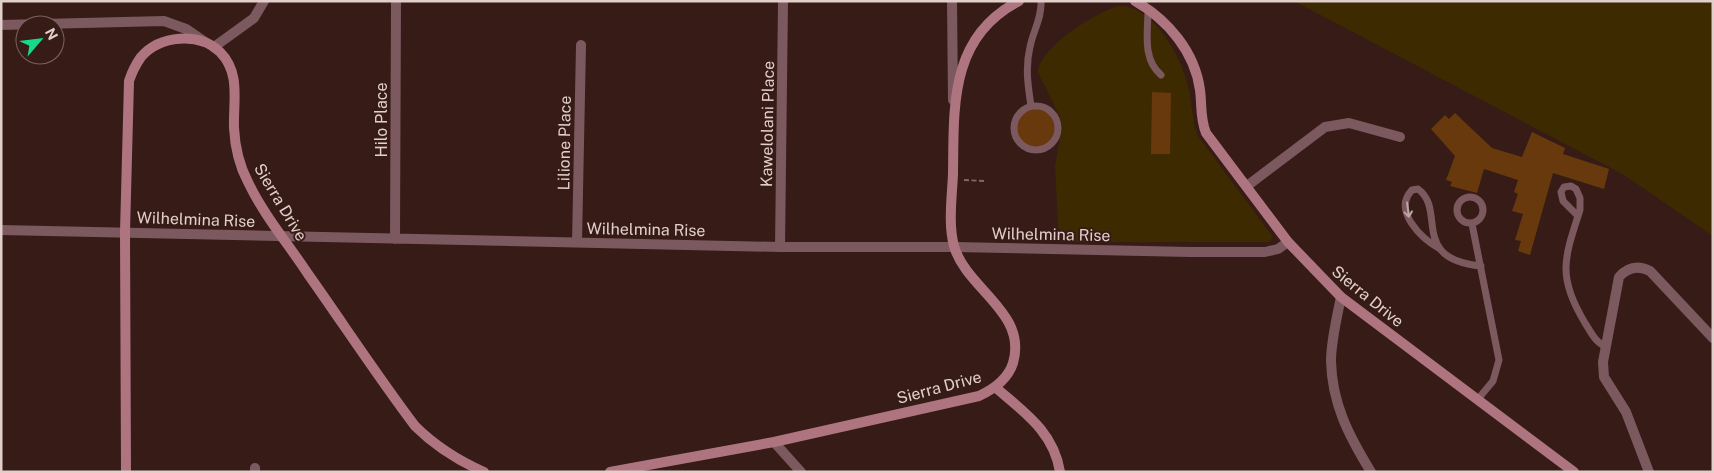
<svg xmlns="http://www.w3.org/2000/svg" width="1714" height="473" viewBox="0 0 1714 473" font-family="'Public Sans',sans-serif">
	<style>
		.green { fill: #3e2a00 }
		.building { fill: #69390e }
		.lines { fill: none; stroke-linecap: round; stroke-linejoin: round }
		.path { stroke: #816a65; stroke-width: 2; stroke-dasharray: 5 2.5; stroke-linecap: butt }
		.lane { stroke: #7c585f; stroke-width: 7 }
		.street { stroke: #7c585f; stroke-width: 10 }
		.secondary { stroke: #ae7581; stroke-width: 10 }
		.oneway { stroke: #bea5a5 }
		.labels { text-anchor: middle; stroke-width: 4; stroke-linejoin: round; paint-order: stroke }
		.street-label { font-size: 16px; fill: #e2cfcb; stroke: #361b16 }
	</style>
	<rect width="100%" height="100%" fill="#361b16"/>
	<path class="green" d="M1294,1H1713V236L1624,175Z
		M1118,6C1152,4 1182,57 1188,86C1192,103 1192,120 1198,136L1270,233L1272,237L1270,242H1059L1055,166L1062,125L1060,117L1038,72C1040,47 1095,13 1118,6Z"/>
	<path class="building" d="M1152,92L1171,93L1170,154H1151Z
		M1017 128a19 19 0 1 1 38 0a19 19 0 1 1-38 0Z
		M1455,113L1492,148L1522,157L1532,132L1565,148L1563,154L1609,169L1604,189L1553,173L1530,255L1518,251L1521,241L1515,240L1523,214L1512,211L1518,194L1514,192L1518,180L1484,169L1477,193L1450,186L1452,182L1446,180L1455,156L1431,129L1445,115L1449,119Z"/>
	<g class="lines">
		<path class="path" d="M964,180L984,181"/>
		<path class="lane" d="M1148,9C1148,32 1142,59 1161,75
			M1014 128a22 22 0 1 1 44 0a22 22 0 1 1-44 0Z
			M1031,106C1028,86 1025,67 1030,47C1033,31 1042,18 1041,1
			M1457 210a13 13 0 1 1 26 0a13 13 0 1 1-26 0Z
			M1578,216L1563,201L1561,192L1564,187L1571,186L1576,189L1580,198V210C1564,259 1557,277 1585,323C1591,332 1595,342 1605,346
			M1472,224L1499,360L1493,381L1478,399
			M1440,249C1422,239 1392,211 1412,190L1418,189C1447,210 1409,259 1481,266"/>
		<path class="street" d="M952,1L953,100
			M1,25L164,21L186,29L205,42
			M214,47L254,18L264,1
			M1247,186L1325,127L1349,123L1400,137
			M1,230L780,247H954L1190,252H1265L1278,249L1288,242
			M395,239L396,1
			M577,242L581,45
			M780,247L783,1
			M1341,297C1337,317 1331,341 1331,361C1332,404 1349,436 1371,472
			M774,442L801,472
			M255,472V468
			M1649,472L1626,412L1604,377L1603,362L1619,277C1628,267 1638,265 1650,271L1713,338"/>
		<path class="secondary" d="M1135,1C1168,20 1195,52 1200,90C1202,105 1200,119 1206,133L1288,242L1341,297L1574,472
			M995,387C1024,412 1054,432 1060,472
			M126,472L125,232L129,81C132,72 136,64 141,57C160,35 199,32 220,52C241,73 233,102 234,128C235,147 239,165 248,182C263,214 289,245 308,274C344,325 378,377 415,426C436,447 457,460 484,472
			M610,472L774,442L979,396C994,389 1008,379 1013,363C1028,312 966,289 954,246C948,224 952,197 953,174C954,107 949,37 1019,1"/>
	</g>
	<defs><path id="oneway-shaft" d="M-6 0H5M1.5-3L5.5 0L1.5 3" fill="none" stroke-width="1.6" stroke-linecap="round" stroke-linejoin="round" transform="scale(1.25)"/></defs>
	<use class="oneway" href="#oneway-shaft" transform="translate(1408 210) rotate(83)"/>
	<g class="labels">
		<g class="street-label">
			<text transform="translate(381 120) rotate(-90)" y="6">Hilo Place</text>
			<text transform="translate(767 124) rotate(-89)" y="6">Kawelolani Place</text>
			<text transform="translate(564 143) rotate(-89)" y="6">Lilione Place</text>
			<text transform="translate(281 202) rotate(59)" y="6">Sierra Drive</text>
			<text transform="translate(196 219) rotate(2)" y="6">Wilhelmina Rise</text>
			<text transform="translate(646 229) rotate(1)" y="6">Wilhelmina Rise</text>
			<text transform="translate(1051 234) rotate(1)" y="6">Wilhelmina Rise</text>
			<text transform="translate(1368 296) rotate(39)" y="6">Sierra Drive</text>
			<text transform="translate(939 387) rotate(-15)" y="6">Sierra Drive</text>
		</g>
	</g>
	<rect width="1714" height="473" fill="none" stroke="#e2cfcb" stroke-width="5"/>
	<g transform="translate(40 40) rotate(62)"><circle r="24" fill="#361b16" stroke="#7b635e"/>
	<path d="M0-4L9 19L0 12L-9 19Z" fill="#16d989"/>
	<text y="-8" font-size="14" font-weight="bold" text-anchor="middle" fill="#e2cfcb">N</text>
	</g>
</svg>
